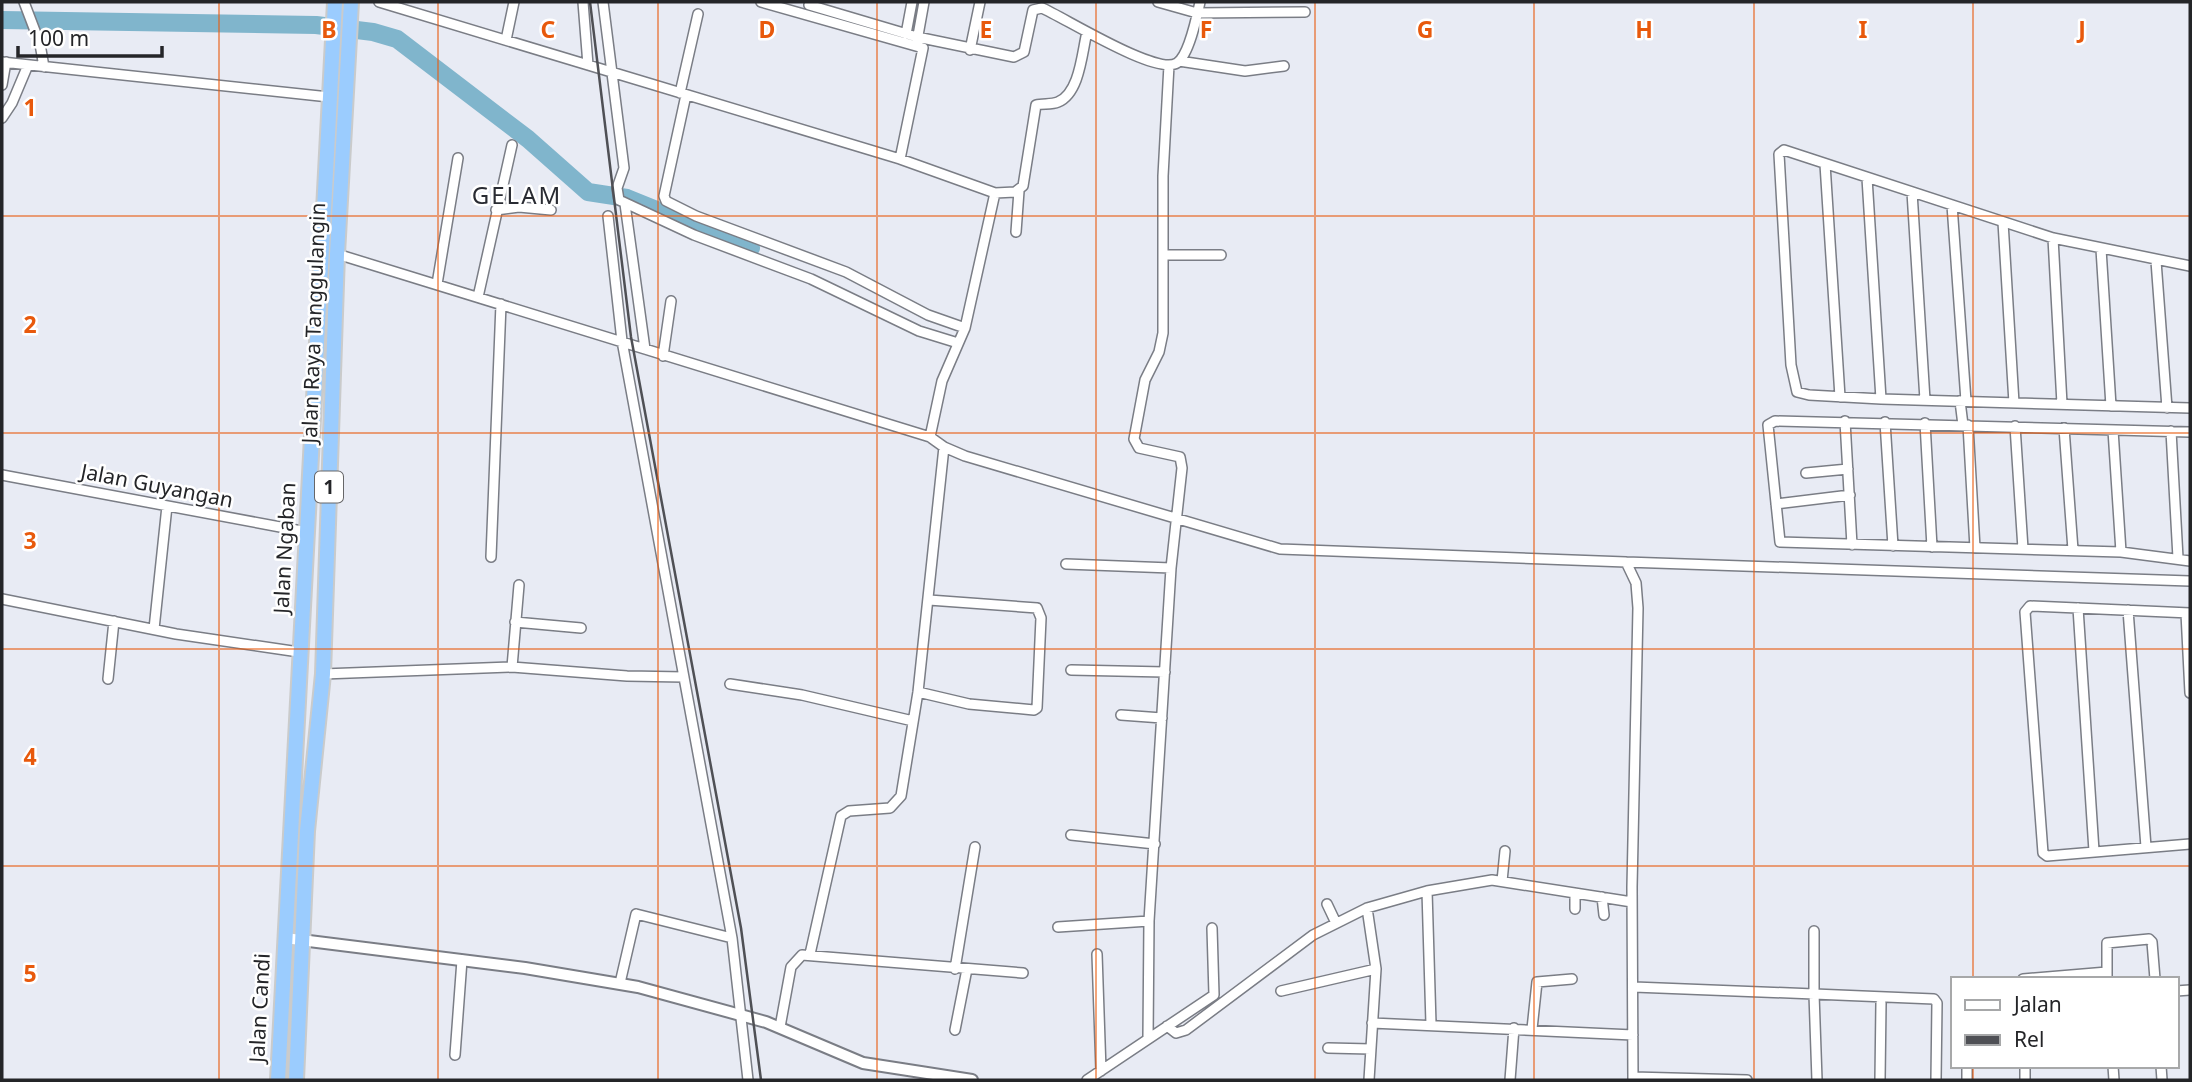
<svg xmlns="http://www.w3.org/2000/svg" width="2192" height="1082" viewBox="0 0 2192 1082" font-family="'Noto Sans',sans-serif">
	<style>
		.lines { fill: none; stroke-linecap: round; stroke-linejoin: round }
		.river { stroke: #80b5cc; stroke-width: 18 }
		.minor-casing { stroke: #7a7d85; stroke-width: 12 }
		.tertiary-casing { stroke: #7a7d85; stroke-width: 14 }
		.trunk-casing { stroke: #cacbcb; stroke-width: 18 }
		.minor { stroke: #fff; stroke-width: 9 }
		.tertiary { stroke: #fff; stroke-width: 10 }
		.trunk { stroke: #9bccfe; stroke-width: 14 }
		.rail { stroke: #4f5055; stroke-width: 2.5 }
		.grid { fill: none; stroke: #e8590c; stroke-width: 2; stroke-opacity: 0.55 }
		.labels { text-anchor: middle; stroke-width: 5; stroke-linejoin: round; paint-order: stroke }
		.shield { fill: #fff; stroke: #666668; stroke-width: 2 }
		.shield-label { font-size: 19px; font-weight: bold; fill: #242528 }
		.street-label { font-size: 21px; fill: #242528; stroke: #fff }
		.quarter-label { font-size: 24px; letter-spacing: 2px; fill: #292b32; stroke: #fff }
		.grid-label { font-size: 23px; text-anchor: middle; font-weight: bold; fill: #e8590c; stroke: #fff; stroke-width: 5; stroke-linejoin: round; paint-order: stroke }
	</style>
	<rect width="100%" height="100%" fill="#e8ebf4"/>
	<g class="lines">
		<path class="river" d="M2,20L316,25L373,32L397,39L528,139L588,192L627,198L751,248"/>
		<g class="minor-casing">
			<path id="minor" d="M24,2L40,44L44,67
				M379,2L900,159L995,193L1015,192L1023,186L1036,105C1043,103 1051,105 1058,102C1080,93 1082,52 1087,32
				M583,2L588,65
				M603,2L624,168L617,188L619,200L694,235L811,279L919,331L958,343
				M761,2L923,48L900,159
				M1158,2L1197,13L1305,12
				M809,5L917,37L1014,57L1024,52L1033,10L1042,8C1065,18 1157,76 1177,63C1189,55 1197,16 1200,2
				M906,34L912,2
				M506,40L514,2
				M917,41L924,2
				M970,50L980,2
				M1179,61L1245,71L1284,66
				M2,62L329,97
				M2,85L6,62
				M680,93L698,14
				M686,95L664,196L666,201L696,216L846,272L928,315L965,328
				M2,118L12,103L28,65
				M1825,164L1840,397
				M1867,178L1881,399
				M1912,192L1925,400
				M625,204L645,349
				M1952,205L1966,401
				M496,210L519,207L551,210
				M608,216L622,341L732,938L748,1080
				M2003,222L2014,403
				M1016,232L1019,191
				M2053,238L2062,404
				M2101,249L2111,406
				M337,254L930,437L944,447L965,456L1280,549L1626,562L1636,583L1638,608L1632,887L1633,1080
				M1164,255H1221
				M2156,261L2167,408
				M2190,266L2053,238L1784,150L1779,154L1791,365L1797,392L1809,395L1881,399L2190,408
				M437,284L458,158
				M478,297L512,145
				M663,356L671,301
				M1960,401L1963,425
				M1845,421L1852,545
				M1885,422L1893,546
				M1925,423L1932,547
				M1968,425L1975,548
				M2015,426L2023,549
				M2064,428L2073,550
				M2113,430L2121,552
				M2171,431L2178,558
				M2190,432L1775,421L1768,425L1780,542L2121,552L2190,561
				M930,437L942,381L965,328L995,193
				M1806,473L1848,469
				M2,475L307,532
				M1776,504L1850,495
				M491,557L501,304
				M1626,562L2190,581
				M1066,564L1171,568
				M2,599L176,634L299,652
				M2078,608L2094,851
				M2128,610L2146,847
				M2186,613L2190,693
				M2190,613L2030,606L2025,612L2043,853L2047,856L2190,844
				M515,622L581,628
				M154,629L167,506
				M512,667L519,585
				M1071,670L1165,672
				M323,674L512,667L627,676L684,677
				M108,679L114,621
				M730,684L802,695L913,721
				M918,692L969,704L1034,710L1037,708L1041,618L1037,608L929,600
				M1121,715L1162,718
				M1071,835L1155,844
				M1502,881L1505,851
				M1427,891L1431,1024
				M1602,897L1604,915
				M1327,904L1336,923
				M1367,908L1376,969L1369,1080
				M1575,909V894
				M1058,927L1149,921
				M810,954L841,816L849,811L890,808L901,796L918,692L944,447
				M1097,954L1101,1071
				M955,969L975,847
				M2023,979L2107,972
				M2107,979V943L2149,939L2152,942L2155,979
				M620,983L636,914L732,938
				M1634,987L1814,994V931
				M1281,991L1376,969
				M2176,991L2190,990
				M1372,1023L1633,1035
				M1167,1026L1176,1033L1186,1030L1313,935L1367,908L1427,891L1492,880L1632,902
				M780,1027L791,967L802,955L1023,973
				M1532,1029L1537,982L1572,979
				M955,1030L967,969
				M1148,1039L1149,921L1171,568L1182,468L1180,457L1139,448L1134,439L1145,380L1159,352L1163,333V176L1169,65
				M1328,1048L1371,1049
				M455,1055L462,960
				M2025,1066V1080
				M2113,1066L2114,1080
				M2161,1066L2162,1080
				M1633,1077L1747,1080
				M1087,1080L1214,995L1212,928
				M1510,1080L1514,1028
				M1817,1080L1814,994L1934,999L1937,1003L1936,1080
				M1880,1080L1881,1003
				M1967,1080V1066"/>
		</g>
		<g class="tertiary-casing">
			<path id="tertiary" d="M285,938L525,968L638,987L766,1022L863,1063L972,1080"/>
		</g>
		<g class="trunk-casing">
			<path id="trunk" d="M278,1080L335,2
				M296,1080L307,831L323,674L337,254L351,2"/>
		</g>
		<use href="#minor" class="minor"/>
		<use href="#tertiary" class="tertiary"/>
		<use href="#trunk" class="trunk"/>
		<path class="rail" d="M590,2L631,337L741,928L761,1080"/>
	</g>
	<path class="grid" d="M219,2V1080M438,2V1080M658,2V1080M877,2V1080M1096,2V1080M1315,2V1080M1534,2V1080M1754,2V1080M1973,2V979M2,216H2190M2,433H2190M2,649H2190M2,866H2190M1973,1066V1080"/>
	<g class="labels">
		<rect class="shield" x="315" y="471.5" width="28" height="31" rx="5"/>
		<g class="shield-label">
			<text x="329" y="494">1</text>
		</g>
		<g class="street-label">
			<text transform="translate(314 323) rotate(-88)" y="7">Jalan Raya Tanggulangin</text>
			<text transform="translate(157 486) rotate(11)" y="7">Jalan Guyangan</text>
			<text transform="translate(285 548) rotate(-87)" y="7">Jalan Ngaban</text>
			<text transform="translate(260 1008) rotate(-87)" y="7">Jalan Candi</text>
		</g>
		<g class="quarter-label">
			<text x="517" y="204">GELAM</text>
		</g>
	</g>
	<g class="grid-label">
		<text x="329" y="38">B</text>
		<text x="548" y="38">C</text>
		<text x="767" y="38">D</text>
		<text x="986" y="38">E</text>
		<text x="1206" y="38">F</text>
		<text x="1425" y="38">G</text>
		<text x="1644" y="38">H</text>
		<text x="1863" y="38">I</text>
		<text x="2082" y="38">J</text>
		<text x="30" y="116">1</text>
		<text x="30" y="333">2</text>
		<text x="30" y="549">3</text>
		<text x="30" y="765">4</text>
		<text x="30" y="982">5</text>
	</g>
	<rect width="2192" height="1082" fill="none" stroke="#242528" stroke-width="7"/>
	<rect x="1951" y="977" width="228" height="91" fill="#ffffff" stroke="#a7a8a9" stroke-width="2"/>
	<rect x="1965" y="1000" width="35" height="10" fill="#ffffff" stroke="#a7a8a9" stroke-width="2"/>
	<text x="2014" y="1012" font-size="21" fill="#242528">Jalan</text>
	<rect x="1965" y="1035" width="35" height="10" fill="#4f5055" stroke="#a7a8a9" stroke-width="2"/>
	<text x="2014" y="1047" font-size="21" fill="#242528">Rel</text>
	<path d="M18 46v10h144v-10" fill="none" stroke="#242528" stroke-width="3.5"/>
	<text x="28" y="46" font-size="21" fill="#242528" stroke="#ffffff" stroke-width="5" paint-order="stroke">100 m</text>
</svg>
